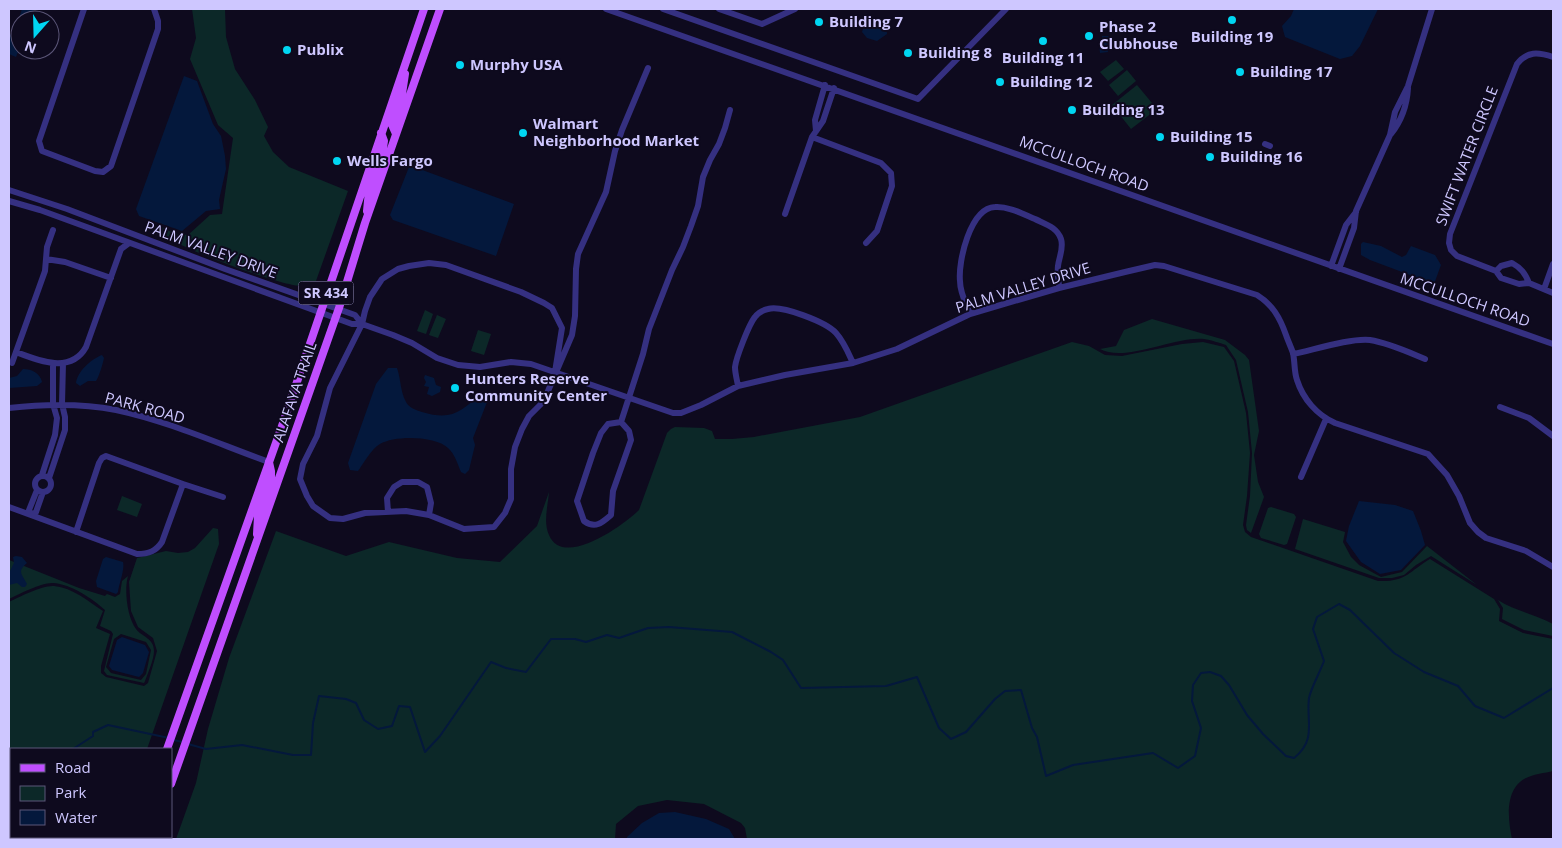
<svg xmlns="http://www.w3.org/2000/svg" width="1562" height="848" viewBox="0 0 1562 848" font-family="'Open Sans',sans-serif">
	<style>
		.green { fill: #0c2828; fill-rule: evenodd }
		.water { fill: #04183c }
		.lines { fill: none; stroke-linecap: round; stroke-linejoin: round }
		.stream { stroke: #04183c; stroke-width: 2 }
		.minor { stroke: #353081; stroke-width: 6 }
		.major { stroke: #bf4eff; stroke-width: 8 }
		.poi-dot { fill: #00d6f2; stroke: #0e0a1e; stroke-width: 2 }
		.labels { text-anchor: middle; stroke-width: 4; stroke-linejoin: round; paint-order: stroke }
		.shield { fill: #0e0a1e; stroke: #948ebc; stroke-width: 1 }
		.shield-label { font-size: 14px; font-weight: bold; fill: #cec7ff }
		.poi-label { font-size: 15px; font-weight: bold; fill: #cec7ff; stroke: #0e0a1e; text-anchor: start }
		.street-label { font-size: 15px; fill: #cec7ff; stroke: #0e0a1e }
	</style>
	<rect width="100%" height="100%" fill="#0e0a1e"/>
	<path class="green" d="M192,9H225L226,37L235,69L255,100L268,127L264,136L273,152L289,167L348,191L316,281C312,283 307,286 302,286C279,286 161,242 149,225L162,227L175,234L188,235L210,215L222,214L233,138L218,125L190,59L196,38Z
		M1116,60L1124,69L1108,81L1100,72Z
		M1127,70L1136,81L1118,96L1109,85Z
		M1137,85L1157,109L1131,129L1112,105Z
		M425,310L433,314L426,334L417,331Z
		M437,315L446,319L438,338L429,335Z
		M1152,319L1225,340L1245,355L1249,360L1259,431L1254,455L1258,482L1264,497L1251,533L1247,530L1246,525L1250,496L1252,453L1248,412L1236,360L1226,345C1220,343 1211,340 1204,339C1175,336 1125,363 1100,349L1116,346L1124,330Z
		M478,330L491,334L484,355L471,351Z
		M1072,342L1089,346L1105,355L1122,356L1182,344L1203,342L1224,347L1234,361L1246,413L1250,453L1247,496L1243,525L1245,532L1251,537L1378,581C1407,582 1408,572 1430,559L1494,599L1500,609L1499,621L1523,633L1553,639V771C1545,773 1534,774 1526,778C1504,789 1508,820 1512,839H747L745,828L741,823L704,804L667,800L638,806L616,824L615,839H176L196,783L208,729L229,658L276,531L346,556L389,542L457,558L500,562L537,526L549,492C548,505 543,523 549,535C563,569 624,525 639,510L667,433L671,429L675,427L704,428L712,431L715,439H732L754,437L860,417Z
		M122,496L142,504L137,517L117,510Z
		M1271,507L1294,514L1296,517L1287,544L1284,545L1261,538L1259,534L1268,508Z
		M1303,519L1345,532L1343,542L1351,557L1359,565L1381,577L1402,572L1427,546L1477,585L1431,556L1416,565L1404,575L1392,578H1379L1295,549Z
		M213,528L218,529L219,544L147,749H11V837H116L115,839H9V602C19,597 43,585 54,586C73,588 88,601 103,611L96,628L110,634L101,666V673L106,677L144,686L148,683L157,651L153,638L138,627L131,611L129,582L137,558L166,551L178,553L188,552L195,548Z
		M9,560L79,588L105,596L107,594L115,597L120,594L122,581L128,576C124,589 127,617 136,629C142,637 154,638 154,651C154,659 148,673 145,681L144,683L107,675L104,671L113,634L111,631L100,626L105,610C93,599 71,584 53,583C43,582 19,594 9,599ZM121,634L146,642L151,650L146,674L141,680L111,673L106,667L114,639Z
		M1498,600C1515,611 1535,614 1553,624V636L1524,630L1502,619L1503,608Z"/>
	<path class="water" d="M22,9H34L30,20H20V47L16,57L9,54V36L15,30Z
		M1294,9H1378L1360,46L1352,56L1340,59L1285,37L1282,26L1291,16Z
		M876,18L886,21L887,34L877,41L867,38L862,32L866,19Z
		M1102,36H1109L1110,46L1107,47L1108,52L1100,53L1099,43L1102,42Z
		M184,76L197,81L213,124L221,136L225,156L226,169L219,200L220,209L206,211L182,231L139,216L136,209Z
		M409,167L417,168L514,204L496,256L393,220L390,215Z
		M1363,242L1381,246L1402,257L1406,255L1411,246L1435,255L1441,265L1434,284L1370,260L1361,255V244Z
		M102,355L104,358C103,363 99,377 96,381H88L80,386L76,383C77,372 91,359 102,355Z
		M388,368H397C401,379 400,391 406,402C409,408 416,410 422,412C452,421 460,412 482,393L489,397L473,438L475,445L469,470L465,474L461,472C458,465 455,454 448,448C436,436 395,435 380,444C371,449 364,463 358,471L350,470L348,463L376,384Z
		M23,369C32,369 40,373 42,382L37,386L9,388V378L17,376Z
		M425,375L434,378L436,385L441,387L440,392L432,396L427,394L429,387L424,386L426,382L424,378Z
		M1359,501L1395,505L1413,511L1421,531L1425,545L1401,570L1380,574L1361,562L1346,541L1349,526Z
		M16,556L22,557L27,563C16,572 23,575 27,584L25,587H22L17,583L9,585V573L14,563L13,557Z
		M106,557L123,562C125,570 119,583 118,592L116,594L97,587L96,581L103,559Z
		M122,637L145,645L149,652L143,673L139,677L112,670L109,666L117,640Z
		M675,812L706,819L729,829L735,839H627V837L642,823L659,813Z"/>
	<g class="lines">
		<path class="stream" d="M173,740L183,742
			M188,744L206,749L242,745L293,755H311L313,723L319,696L346,699L356,703L364,720L378,729L392,726L399,706L410,707L425,752L440,736L491,662L506,668L526,672L551,639H575L586,642L607,635L619,638L648,628L669,627L732,632L771,652L783,660L801,688L886,686L917,677L939,728L951,739L966,732L995,699L1005,691L1021,690L1032,728L1037,737L1046,776L1073,765L1153,753L1178,768L1195,756L1201,728L1192,701L1193,685L1201,673L1210,672L1221,676L1229,685L1247,715L1263,734L1286,756L1294,758C1317,740 1306,721 1309,698C1311,688 1320,672 1324,661L1313,629L1317,617L1339,604L1350,610L1394,653L1424,672L1458,686L1475,706L1504,718L1553,688
			M73,749L93,736V732L108,725L169,738
			M9,771H11"/>
		<path class="minor" d="M84,9L39,141L42,151L95,171L103,172L111,166L158,29V21L154,9
			M606,9L1553,344
			M663,9L918,99L1006,9
			M719,9L762,24L795,9
			M1553,57C1538,52 1527,51 1517,64L1450,234L1449,243L1451,250L1457,256L1496,271L1501,278L1519,284L1529,283L1553,293
			M816,131L815,120L825,85
			M1391,134C1402,120 1407,106 1408,88
			M812,137L881,163L891,173L892,186L877,231L866,243
			M1265,144L1270,146
			M9,190L67,209L225,269L355,315L362,324
			M9,201L40,210L352,324H362L393,335L412,343L437,358L458,365L480,367L511,362L531,364L673,413H681L701,405L738,386L785,375L853,363L897,349L970,314L1059,288L1125,272L1155,265L1164,266L1257,295C1273,305 1280,318 1286,335C1288,341 1291,347 1293,353C1295,362 1294,372 1297,380C1303,399 1317,415 1335,423L1428,454L1447,475L1459,496L1470,523L1478,532L1486,538L1526,551L1553,567
			M785,214L812,137L823,121L834,88
			M46,259L65,262L111,278
			M1331,266L1346,225L1356,212
			M1339,269L1354,228L1356,211L1390,135L1395,112L1408,86L1432,9
			M1496,271L1501,266L1512,263C1521,268 1525,273 1529,283
			M1544,289L1553,264
			M970,314C966,304 960,293 960,281C958,262 970,208 995,207C1008,206 1023,214 1035,219C1045,224 1057,227 1061,239C1064,248 1059,257 1058,266C1057,273 1059,281 1059,288
			M16,352C39,361 71,374 86,347L121,249L129,243
			M1293,354C1313,350 1350,338 1370,340C1389,343 1408,352 1425,359
			M12,363L45,271L47,247L53,230
			M555,372L562,328L552,308L544,303L521,292L446,265L429,263L409,266L398,269L382,279L370,297L365,311L362,324L330,388L317,436L303,464L300,479L307,496L313,506L330,518L343,519L365,513L406,511L429,515L464,529L494,527L505,513L511,499V469L515,447L522,429L529,416L542,403L548,391L572,335L575,316L576,269L578,254L606,192L615,151L622,130L648,68
			M738,386C737,380 735,373 735,367C736,358 749,324 755,317C758,313 763,310 768,309C782,305 826,322 836,333C844,342 848,352 853,363
			M1500,407L1529,418L1553,436
			M9,408C44,404 80,403 116,410C168,421 219,444 269,462
			M621,422L643,354L649,329L672,270L683,247L691,226L698,206L703,177L710,160L719,144L725,128L730,110
			M621,422L629,431L631,440L613,491L611,515C602,523 595,529 584,521L577,501L593,453L601,433L608,424Z
			M42,475L55,435L57,418L53,404V363
			M35 484a8 8 0 1 1 16 0a8 8 0 1 1-16 0Z
			M1301,477L1326,419
			M49,478L65,430V417L62,404L63,363
			M183,484L223,497
			M37,490L29,510L31,515L36,512L43,492
			M9,507L137,554C149,554 156,551 162,542L183,484L106,456L102,458L99,463L76,532
			M388,512L387,498L394,487L402,482H418L427,487L431,503L429,515"/>
		<path class="major" d="M396,134L392,125L402,94L405,74
			M367,211L369,191L383,148L384,141L381,133
			M257,534L258,516L271,478V471L269,462
			M167,749L283,423L424,9
			M171,784L339,308L365,223L440,9
			M136,839L137,837
			M152,839L153,837"/>
	</g>
	<g class="poi-dot">
		<circle cx="1232" cy="20" r="5"/>
		<circle cx="819" cy="22" r="5"/>
		<circle cx="1089" cy="36" r="5"/>
		<circle cx="1043" cy="41" r="5"/>
		<circle cx="287" cy="50" r="5"/>
		<circle cx="908" cy="53" r="5"/>
		<circle cx="460" cy="65" r="5"/>
		<circle cx="1240" cy="72" r="5"/>
		<circle cx="1000" cy="82" r="5"/>
		<circle cx="1072" cy="110" r="5"/>
		<circle cx="523" cy="133" r="5"/>
		<circle cx="1160" cy="137" r="5"/>
		<circle cx="1210" cy="157" r="5"/>
		<circle cx="337" cy="161" r="5"/>
		<circle cx="455" cy="388" r="5"/>
	</g>
	<g class="labels">
		<rect class="shield" x="298.5" y="281.5" width="55" height="23" rx="4"/>
		<g class="shield-label">
			<text x="326" y="298">SR 434</text>
		</g>
		<g class="poi-label">
			<text x="829" y="27">Building 7</text>
			<text x="1099" y="32">Phase 2<tspan x="1099" dy="17">Clubhouse</tspan></text>
			<text x="1232" y="42" text-anchor="middle">Building 19</text>
			<text x="297" y="55">Publix</text>
			<text x="918" y="58">Building 8</text>
			<text x="1043" y="63" text-anchor="middle">Building 11</text>
			<text x="470" y="70">Murphy USA</text>
			<text x="1250" y="77">Building 17</text>
			<text x="1010" y="87">Building 12</text>
			<text x="1082" y="115">Building 13</text>
			<text x="533" y="129">Walmart<tspan x="533" dy="17">Neighborhood Market</tspan></text>
			<text x="1170" y="142">Building 15</text>
			<text x="1220" y="162">Building 16</text>
			<text x="347" y="166">Wells Fargo</text>
			<text x="465" y="384">Hunters Reserve<tspan x="465" dy="17">Community Center</tspan></text>
		</g>
		<g class="street-label">
			<text transform="translate(1467 156) rotate(-69)" y="5">SWIFT WATER CIRCLE</text>
			<text transform="translate(1084 164) rotate(20)" y="5">MCCULLOCH ROAD</text>
			<text transform="translate(211 250) rotate(20)" y="5">PALM VALLEY DRIVE</text>
			<text transform="translate(1023 288) rotate(-17)" y="5">PALM VALLEY DRIVE</text>
			<text transform="translate(1465 300) rotate(19)" y="5">MCCULLOCH ROAD</text>
			<text transform="translate(295 392) rotate(-71)" y="5">ALAFAYA TRAIL</text>
			<text transform="translate(145 408) rotate(15)" y="5">PARK ROAD</text>
		</g>
	</g>
	<rect width="1562" height="848" fill="none" stroke="#cec7ff" stroke-width="20"/>
	<rect x="10" y="748" width="162" height="90" fill="#0e0a1e" stroke="#5b5678"/>
	<rect x="20" y="764" width="25" height="8" fill="#bf4eff" stroke="#5b5678"/>
	<text x="55" y="773" font-size="15" fill="#cec7ff">Road</text>
	<rect x="20" y="786" width="25" height="15" fill="#0c2828" stroke="#5b5678"/>
	<text x="55" y="798" font-size="15" fill="#cec7ff">Park</text>
	<rect x="20" y="810" width="25" height="15" fill="#04183c" stroke="#5b5678"/>
	<text x="55" y="823" font-size="15" fill="#cec7ff">Water</text>
	<g transform="translate(35 35) rotate(200)"><circle r="24" fill="#0e0a1e" stroke="#5b5678"/>
	<path d="M0-4L9 19L0 12L-9 19Z" fill="#00d6f2"/>
	<text y="-8" font-size="14" font-weight="bold" text-anchor="middle" fill="#cec7ff">N</text>
	</g>
</svg>
